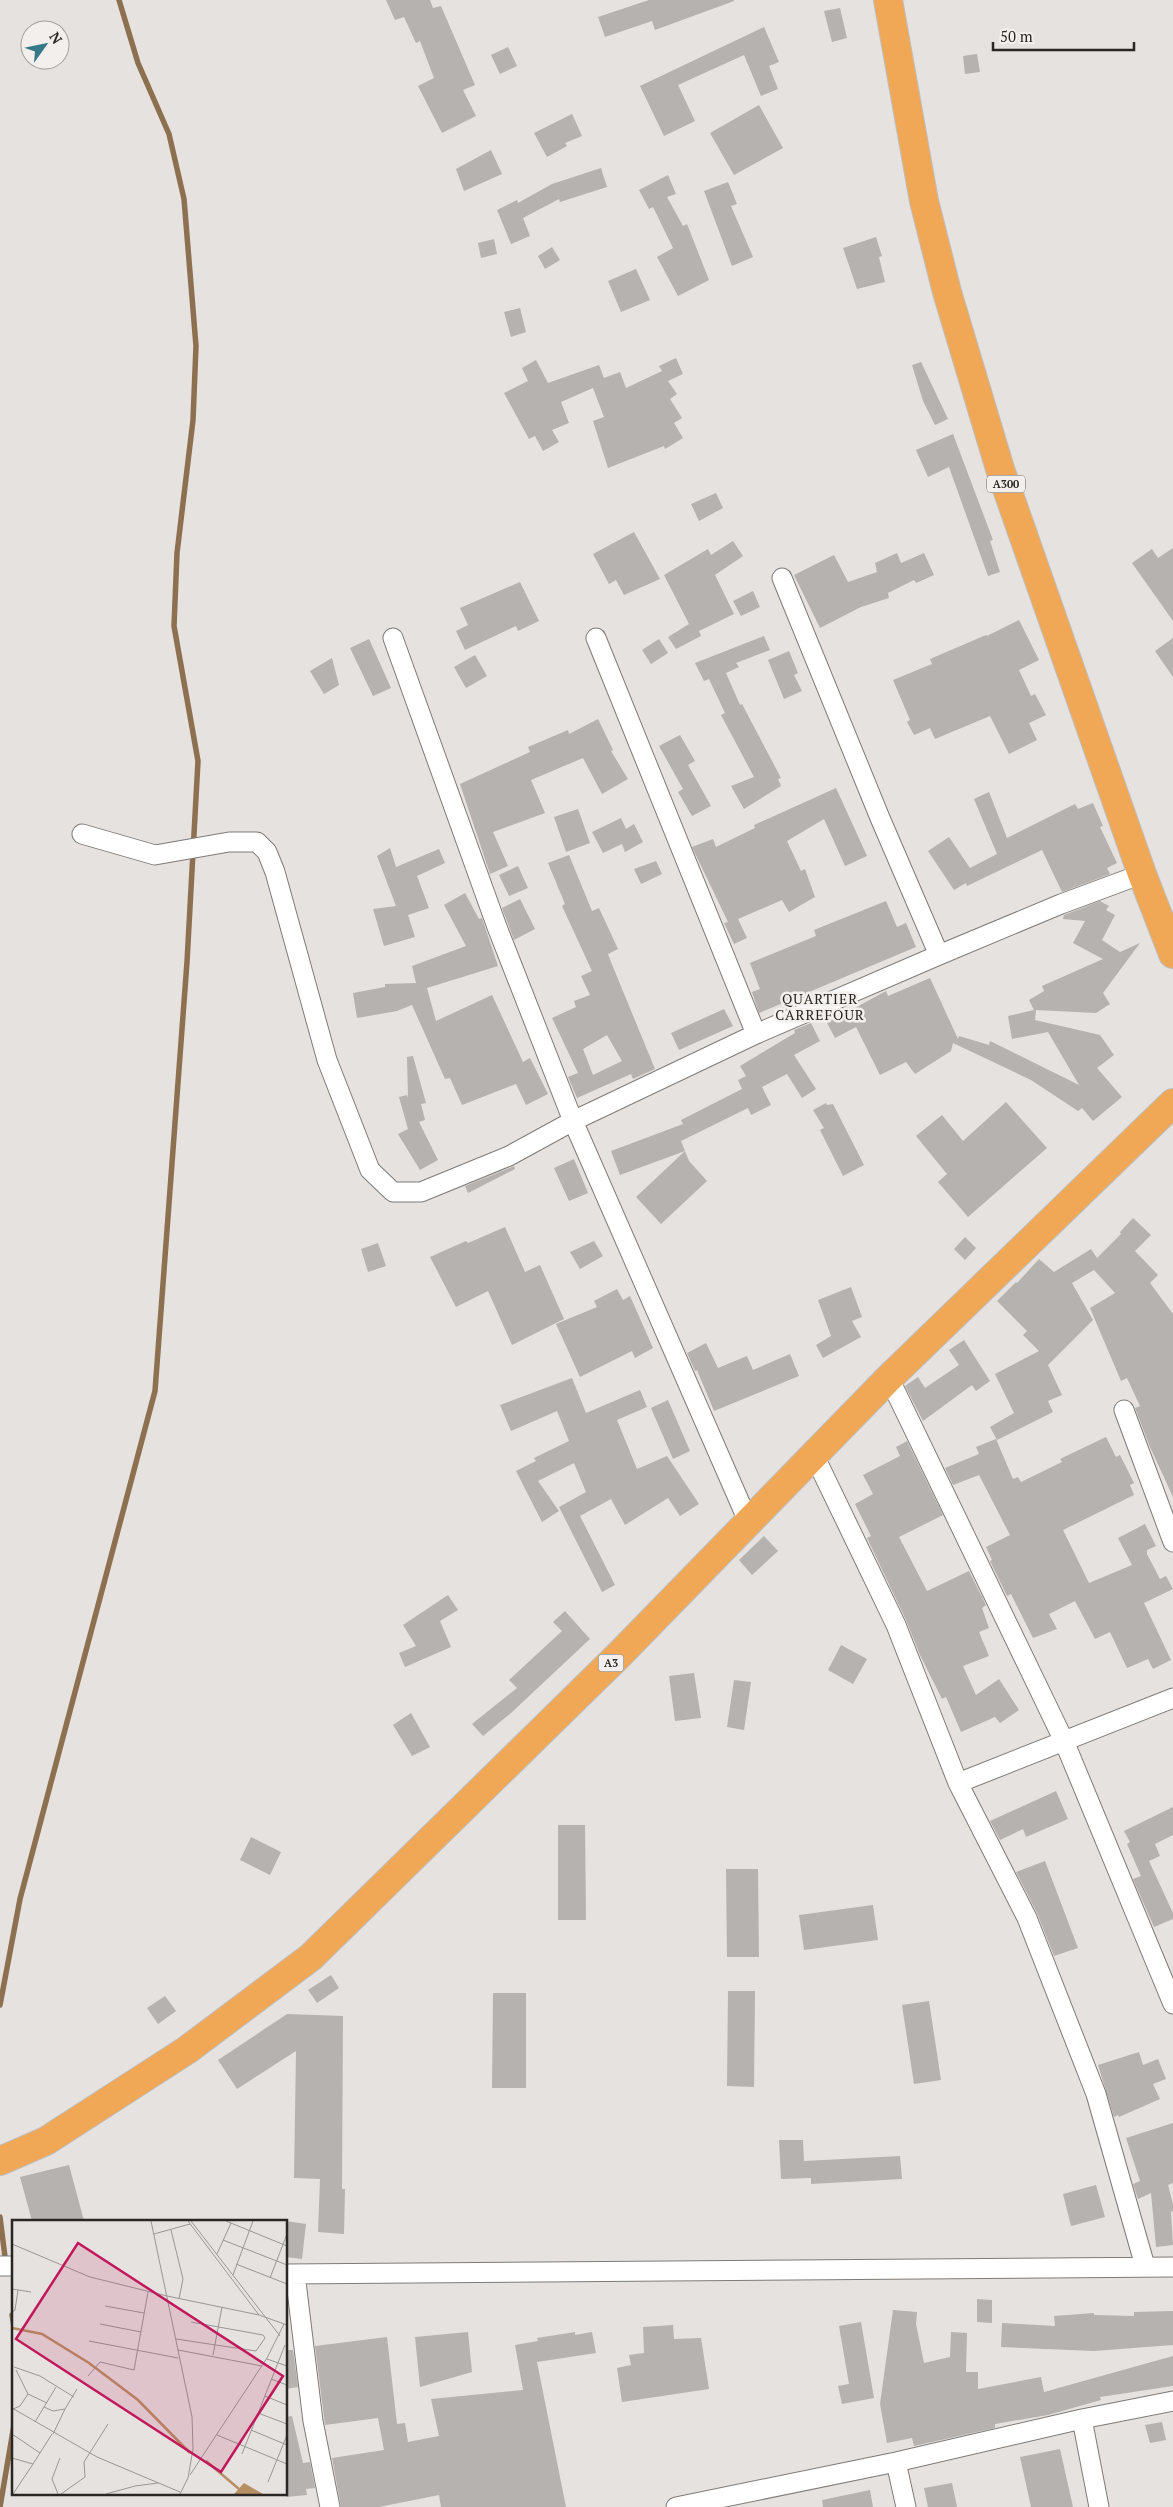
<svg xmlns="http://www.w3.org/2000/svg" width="1173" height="2507" viewBox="0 0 1173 2507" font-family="'PT Serif',serif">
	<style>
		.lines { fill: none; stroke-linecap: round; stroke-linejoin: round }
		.stream { stroke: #8d7050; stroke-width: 5.5 }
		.building { fill: #b5b2af; fill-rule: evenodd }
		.minor-casing { stroke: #7e7b78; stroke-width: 21 }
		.highway-casing { stroke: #bebebe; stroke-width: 30 }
		.minor { stroke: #fff; stroke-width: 19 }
		.highway { stroke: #f0a857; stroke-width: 28 }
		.labels { text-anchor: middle; stroke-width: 5; stroke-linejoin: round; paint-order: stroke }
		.shield { fill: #f3efec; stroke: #656361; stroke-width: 1 }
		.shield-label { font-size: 11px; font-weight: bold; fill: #282725 }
		.neighbourhood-label { font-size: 14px; letter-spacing: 1px; fill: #282725; stroke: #f3efec }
		.inset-river { fill: none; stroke: #b88f63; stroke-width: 2.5 }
		.inset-road { fill: none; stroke: #999795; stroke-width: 1 }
		.view { fill: #c2185b; fill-opacity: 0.15; stroke: #c2185b; stroke-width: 2.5 }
		.inset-edge { fill: none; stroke: #282725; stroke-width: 2.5 }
	</style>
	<rect width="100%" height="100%" fill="#e5e2df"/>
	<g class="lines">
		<path class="stream" d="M0,2005L20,1899L155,1391L187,962L198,761L174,626L177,553L193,420L196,346L184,199L169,134L138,63L119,0
			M0,2217L5,2257
			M12,2315L14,2326
			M0,2507L14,2425"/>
	</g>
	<path class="building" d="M386,0H430L433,8L441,6L475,85L463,90L476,116L442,133L418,86L434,78L420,41L416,43L404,17L395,20Z
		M649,0H734V1L655,30L652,21L605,37L598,17Z
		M840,8L847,38L832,42L824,11Z
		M764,27L779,62L769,66L778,89L761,96L744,55L678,85L695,121L664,136L640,86Z
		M508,47L517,66L500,74L491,55Z
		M977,54L980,72L965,74L963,56Z
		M759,105L783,148L734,175L710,133Z
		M572,114L582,136L565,143L567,146L547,157L534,133Z
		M491,150L502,174L464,191L456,169Z
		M601,168L607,187L560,202L559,199L523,218L530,236L511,244L497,210L517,200L518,203L552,184Z
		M668,175L676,194L667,197L683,226L687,224L709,280L678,296L657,257L673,248L653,207L649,209L639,190Z
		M728,182L737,204L731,206L753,257L732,266L704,191Z
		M876,237L882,256L879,257L885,282L857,289L843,248Z
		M494,239L497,254L481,258L478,243Z
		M552,247L560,260L545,269L538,256Z
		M636,269L650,300L621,312L608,281Z
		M520,308L526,332L511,337L504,312Z
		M676,358L683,374L668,381L677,394L670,399L682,418L674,423L683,438L665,449L664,446L608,468L593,421L604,417L593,388L561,402L569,423L552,430L559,442L543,451L535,436L529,439L504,393L528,381L522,368L536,360L548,383L599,365L604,378L620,372L626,388L662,371L659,366Z
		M921,362L948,419L935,425L923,401L912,365Z
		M953,434L993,540L990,541L1000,572L988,576L949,467L928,477L916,450Z
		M716,493L723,508L699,521L691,504Z
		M634,532L660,579L624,595L616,580L609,584L593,554Z
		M733,541L743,556L715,575L734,614L699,631L701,636L676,649L668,637L689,624L664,575L708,549L711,555Z
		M1173,548V621L1132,563L1152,549L1158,558Z
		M897,553L901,563L924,553L934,575L916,583L914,580L888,593L889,598L861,607L820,628L794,575L834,555L848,582L877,572L875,563Z
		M520,582L539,621L518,631L516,626L465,650L456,631L468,625L460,608Z
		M753,591L760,607L741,616L733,601Z
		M1019,620L1039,660L1019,670L1031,696L1035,694L1046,715L1029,723L1037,740L1009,754L990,716L935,739L930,728L914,735L907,722L910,720L893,680L932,664L930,659L986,635L987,636Z
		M764,636L770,650L736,663L739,667L726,673L740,705L742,704L781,778L778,779L781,786L744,809L731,786L754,777L721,715L725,713L709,679L704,681L695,663Z
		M1173,638V677L1155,651Z
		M369,639L391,688L373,696L350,648Z
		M659,639L668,653L651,664L642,650Z
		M789,651L798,673L794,675L802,691L784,699L768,660Z
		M475,655L487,676L466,688L454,667Z
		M332,658L339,685L324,694L310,671Z
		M598,719L613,750L611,751L628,779L602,794L583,758L531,780L545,813L493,832L508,866L490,874L460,784L530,752L528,747L568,730L569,734Z
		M680,735L695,761L688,765L711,806L692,816L678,792L683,789L659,746Z
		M836,788L867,856L845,866L824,819L787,841L801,871L805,869L815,897L789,912L782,900L738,919L747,938L734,944L724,923L728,922L692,847L713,839L716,847L755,828L754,825Z
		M989,792L1007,838L1075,804L1078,809L1093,803L1103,826L1100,827L1117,863L1107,868L1110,874L1062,892L1042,850L967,886L966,883L954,890L928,851L949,837L970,868L997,854L974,799Z
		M578,809L590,843L566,852L554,817Z
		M621,818L626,829L634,824L643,842L625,852L622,844L603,853L592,832Z
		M390,848L396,867L439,849L445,863L417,876L429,908L408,915L415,937L384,946L373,909L396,906L377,856Z
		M569,855L592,911L599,908L618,949L608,954L611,962L655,1069L633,1079L631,1074L577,1098L568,1077L578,1073L552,1018L576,1007L574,1001L590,995L581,976L592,971L562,906L565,904L548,863ZM607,1035L622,1061L593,1075L583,1049Z
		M656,861L662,874L641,884L634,869Z
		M518,866L528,888L509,896L499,875Z
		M465,893L479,919L482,918L498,966L427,988L436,1021L492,995L523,1062L530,1058L548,1094L526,1105L516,1084L462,1105L450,1078L445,1079L412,1005L397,1011L357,1018L353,993L385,987V984L416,983L412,966L466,946L444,905Z
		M520,899L535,929L514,940L502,908Z
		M886,901L897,927L906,923L916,947L759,1013L752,992L760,989L750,963L816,936L814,930Z
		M1100,901L1109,906L1106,910L1115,915L1102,940L1120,952L1140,943L1103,993L1110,1004L1096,1013L1036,1010L1035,1020L1100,1035L1114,1055L1097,1068L1122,1097L1093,1121L1082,1108L1078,1111L1031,1080L953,1043L951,1051L915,1074L906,1062L880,1075L856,1027L835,1038L827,1023L886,991L888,996L930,978L958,1039L959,1036L989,1045L990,1041L1079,1085L1048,1032L1012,1039L1008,1016L1034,1010L1029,1000L1044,991L1042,986L1103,959L1073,943L1085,921L1063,919L1064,915Z
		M724,1009L733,1026L679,1050L671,1033Z
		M811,1023L820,1041L794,1055L816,1089L802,1098L787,1074L762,1087L771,1105L751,1115L748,1108L681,1141L685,1151L620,1175L611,1151L683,1124L681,1120L742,1089L738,1080L746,1076L740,1066L795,1033L794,1030Z
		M413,1056L426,1103L421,1104L425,1120L419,1122L438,1160L420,1170L398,1134L408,1129L399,1097L407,1095L408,1098L407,1057Z
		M1006,1102L1047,1148L968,1217L938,1182L947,1174L916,1136L942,1115L963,1141Z
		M826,1103L827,1105L833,1104L864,1165L843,1176L820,1130L824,1128L813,1110Z
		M685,1151L689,1161L707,1181L661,1224L636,1197Z
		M574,1159L588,1193L569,1201L554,1168Z
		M514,1166L515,1169L468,1193L465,1186Z
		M1133,1218L1151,1235L1135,1251L1158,1275L1150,1283L1173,1314V1497L1150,1447L1135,1408L1140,1406L1127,1378L1121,1381L1090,1308L1115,1293L1094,1270L1072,1283L1093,1320L1048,1365L1062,1395L1048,1401L1053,1412L997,1440L990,1427L1014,1413L995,1374L1039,1351L1023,1335L1027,1331L997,1301L1016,1282L1017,1283L1039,1259L1054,1272L1091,1249L1097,1258L1121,1234L1120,1232Z
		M505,1227L525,1272L540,1265L564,1319L512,1345L488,1291L456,1307L430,1257L466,1241L468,1243Z
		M965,1237L976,1248L965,1260L954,1249Z
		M594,1241L603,1256L580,1269L570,1252Z
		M378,1243L386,1266L368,1272L361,1249Z
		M851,1287L862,1317L852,1321L861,1337L823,1358L816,1345L831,1336L818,1300Z
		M617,1289L623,1300L630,1296L653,1348L635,1358L632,1351L580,1377L556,1324L597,1307L594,1301Z
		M964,1340L990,1381L976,1391L972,1385L923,1421L905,1386L918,1377L925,1388L959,1365L949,1350Z
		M706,1343L718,1368L747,1356L753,1370L790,1354L799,1376L714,1411L697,1370L695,1371L687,1353Z
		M572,1378L586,1413L640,1390L647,1407L617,1420L637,1469L667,1456L699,1504L680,1516L668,1498L625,1525L611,1499L580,1516L615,1585L602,1592L559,1507L586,1492L574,1463L538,1481L559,1511L542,1522L516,1471L536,1461L534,1458L569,1441L557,1411L511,1431L500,1405Z
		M668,1400L690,1451L673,1459L651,1408Z
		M1106,1437L1116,1457L1120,1455L1134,1483L1130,1485L1134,1495L1063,1530L1089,1583L1132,1565L1118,1538L1145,1524L1156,1546L1147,1550V1554L1160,1579L1166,1576L1173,1589L1144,1603L1171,1660L1153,1669L1148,1659L1127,1668L1110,1632L1095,1639L1075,1601L1049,1614L1057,1629L1033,1638L1011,1594L1007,1596L990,1561L992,1560L986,1547L1010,1535L979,1475L953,1485L945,1468L979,1454L976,1447L996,1439L1013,1479L1018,1477L1021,1482L1062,1462L1060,1459Z
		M907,1441L943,1515L899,1537L927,1591L969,1571L986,1605L982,1608L989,1628L979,1632L989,1656L963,1666L976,1695L999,1679L1019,1710L1000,1723L995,1717L961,1732L946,1697L942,1699L920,1655L906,1620L867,1538L871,1536L855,1504L873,1494L863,1475L900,1456L896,1447Z
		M764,1536L778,1551L752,1575L739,1560Z
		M448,1595L458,1610L440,1621L451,1647L405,1667L399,1653L416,1646L403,1625Z
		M565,1611L590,1639L511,1713L483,1736L472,1724L517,1688L509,1680L562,1631L553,1622Z
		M841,1645L867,1659L853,1684L828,1670Z
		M694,1673L701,1718L675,1721L669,1676Z
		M734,1680L751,1682L744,1730L727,1727Z
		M411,1713L430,1747L412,1756L393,1725Z
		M1056,1791L1068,1819L1026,1837L1023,1829L1000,1840L990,1821Z
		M1173,1807V1835L1155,1844L1160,1856L1149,1861L1173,1913V1919L1154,1927L1133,1879L1141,1876L1127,1844L1130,1842L1124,1831Z
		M558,1825H585L586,1920H558Z
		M251,1837L281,1852L270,1875L240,1860Z
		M1045,1861L1078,1948L1054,1956L1037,1913L1016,1872Z
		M726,1869H758L759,1957H727Z
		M873,1905L878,1940L804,1950L799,1915Z
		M331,1975L339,1988L317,2003L308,1990Z
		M728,1991H755L754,2087L727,2086Z
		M493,1993H526V2088H492Z
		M165,1996L176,2011L158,2024L147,2008Z
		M929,2001L941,2080L914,2084L902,2005Z
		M287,2014L343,2016L342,2189H345L344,2234L318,2232L320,2179L294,2178L296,2051L237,2089L218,2060Z
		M1139,2052L1143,2065L1158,2059L1166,2079L1153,2084L1160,2099L1119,2117L1118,2115L1114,2117L1098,2065Z
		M1173,2123V2183L1168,2185L1173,2204V2211L1171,2212L1173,2245L1156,2247L1151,2193L1138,2199L1133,2184L1140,2181L1126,2138Z
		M779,2140H803L804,2161L900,2156L902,2179L811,2184V2178L781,2179Z
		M69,2165L84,2221H32L20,2177Z
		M1096,2185L1105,2217L1071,2226L1063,2194Z
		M286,2221L306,2224L302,2259L286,2257Z
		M977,2299L992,2300V2323L977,2322Z
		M893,2310L917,2312L916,2324L924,2363L950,2357L951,2332L967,2333L966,2372H978V2389L1041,2377L1044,2392L1173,2356V2386L1100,2397L1101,2400L1048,2415L995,2424V2428L914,2446L912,2438L887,2443L880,2404Z
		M1173,2311V2345L1094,2351L1001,2347L1002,2323L1055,2326L1054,2316L1094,2313V2315L1134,2316V2312Z
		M861,2322L874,2398L842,2404L838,2386L849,2384L839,2326Z
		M673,2325L674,2339L701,2338L709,2389L622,2402L617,2368L631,2365L629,2355L644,2353L643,2327Z
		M468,2332L472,2372L420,2387L415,2337Z
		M575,2332V2335L592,2332L596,2353L537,2362L566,2507H441L439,2495L379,2507H341L332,2458L384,2450L378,2418L325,2425L315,2346L387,2337L397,2424L405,2423L408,2442L439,2436L431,2399L523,2390L515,2345L538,2341L537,2338Z
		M286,2350H293L298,2387L286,2389Z
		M292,2416L303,2463L310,2462L315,2488L306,2489L307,2495L286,2497V2417Z
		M1162,2422L1166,2440L1150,2443L1145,2425Z
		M1060,2449L1073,2507H1031L1020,2457Z
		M952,2483L957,2507H928L924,2488Z
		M870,2490L873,2507H823L822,2500Z"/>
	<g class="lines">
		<g class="minor-casing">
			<path id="minor" d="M782,578L880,818L939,955
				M393,638L497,927L573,1121L748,1521
				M596,638L756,1034
				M82,834L155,855L229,842H257L267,852L275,872L327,1060L370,1170L393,1192H421L509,1156L573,1121L756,1034L939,955L1061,904L1142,874
				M889,1378L1064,1741L1173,2004
				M1124,1410L1173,1542
				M814,1455L896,1625L958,1783L1027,1918L1096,2094L1145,2266
				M958,1783L1173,1698
				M0,2266H14
				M286,2274L1173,2267
				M295,2274L313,2421L330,2507
				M1082,2419L1099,2507
				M896,2462L906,2507
				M676,2507L896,2462L1082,2419L1173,2401"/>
		</g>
		<g class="highway-casing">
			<path id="highway" d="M888,0L924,201L947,292L1000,469L1142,874L1173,954
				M0,2161L46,2141L187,2050L311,1957L620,1654L889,1378L1173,1103"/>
		</g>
		<use href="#minor" class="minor"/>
		<use href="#highway" class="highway"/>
	</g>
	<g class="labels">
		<g class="shield">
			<rect x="987" y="475.5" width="38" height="17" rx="4"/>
			<rect x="598.5" y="1654.5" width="25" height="17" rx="4"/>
		</g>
		<g class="shield-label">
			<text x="1006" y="488">A300</text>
			<text x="611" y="1667">A3</text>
		</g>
		<g class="neighbourhood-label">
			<text x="820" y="1004">QUARTIER<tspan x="820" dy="16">CARREFOUR</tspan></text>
		</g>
	</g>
	<g transform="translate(12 2220)">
		<rect width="275" height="275" fill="#e5e2df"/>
		<path d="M232,263L251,274H222Z" fill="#b88f63"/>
		<path class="inset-river" d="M0,108L30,114L77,143L126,180L178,233M194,241L227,269"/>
		<path class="inset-road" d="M139,1L180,197L181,229L176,258L168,274M176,1L247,95M179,1L268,116M214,1L275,26M159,10L171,59L167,79M142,14L178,4M211,20L275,45M0,24L78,57L155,76M205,34L219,3M224,44L275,64M221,55L241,1M258,58L275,14M0,69L19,72M155,76L247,95L275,105M93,86L132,93M0,92L3,90L6,70M88,104L129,112M164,119L244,131L253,118L251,115L179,102M77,121L166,138M166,130L250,146M201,135L210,87M255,139L275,146M2,147L28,156L62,177M4,150L16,174L35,183M76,156L88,142L122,150L136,72M259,159L275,165M253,176L275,185M32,187L41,191L53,189L65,169M0,188L85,237L168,272M1,189L8,186L16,174M246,193L275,204M23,202L44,167M239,210L275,225M0,214L28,233M41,214L53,189M205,215L275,244M230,234L273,125M0,238L21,244L40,214M178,255L255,138L272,104M256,262L275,215M1,274L21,244M46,274L40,259L48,238M49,274L73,257L72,242L96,204M94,274L123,266L146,263"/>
		<path class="view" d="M66,23L271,156L209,252L4,119Z"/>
		<rect width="275" height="275" class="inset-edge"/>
	</g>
	<g transform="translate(45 45) rotate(57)"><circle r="24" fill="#f3efec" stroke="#a29f9c"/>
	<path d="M0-4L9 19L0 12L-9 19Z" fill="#357888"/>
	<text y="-8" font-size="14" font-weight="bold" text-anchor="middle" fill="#282725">N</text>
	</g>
	<path d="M993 42v8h141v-8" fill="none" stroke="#282725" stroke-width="2.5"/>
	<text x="1000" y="42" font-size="15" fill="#282725" stroke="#f3efec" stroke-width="4" paint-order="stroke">50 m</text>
</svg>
